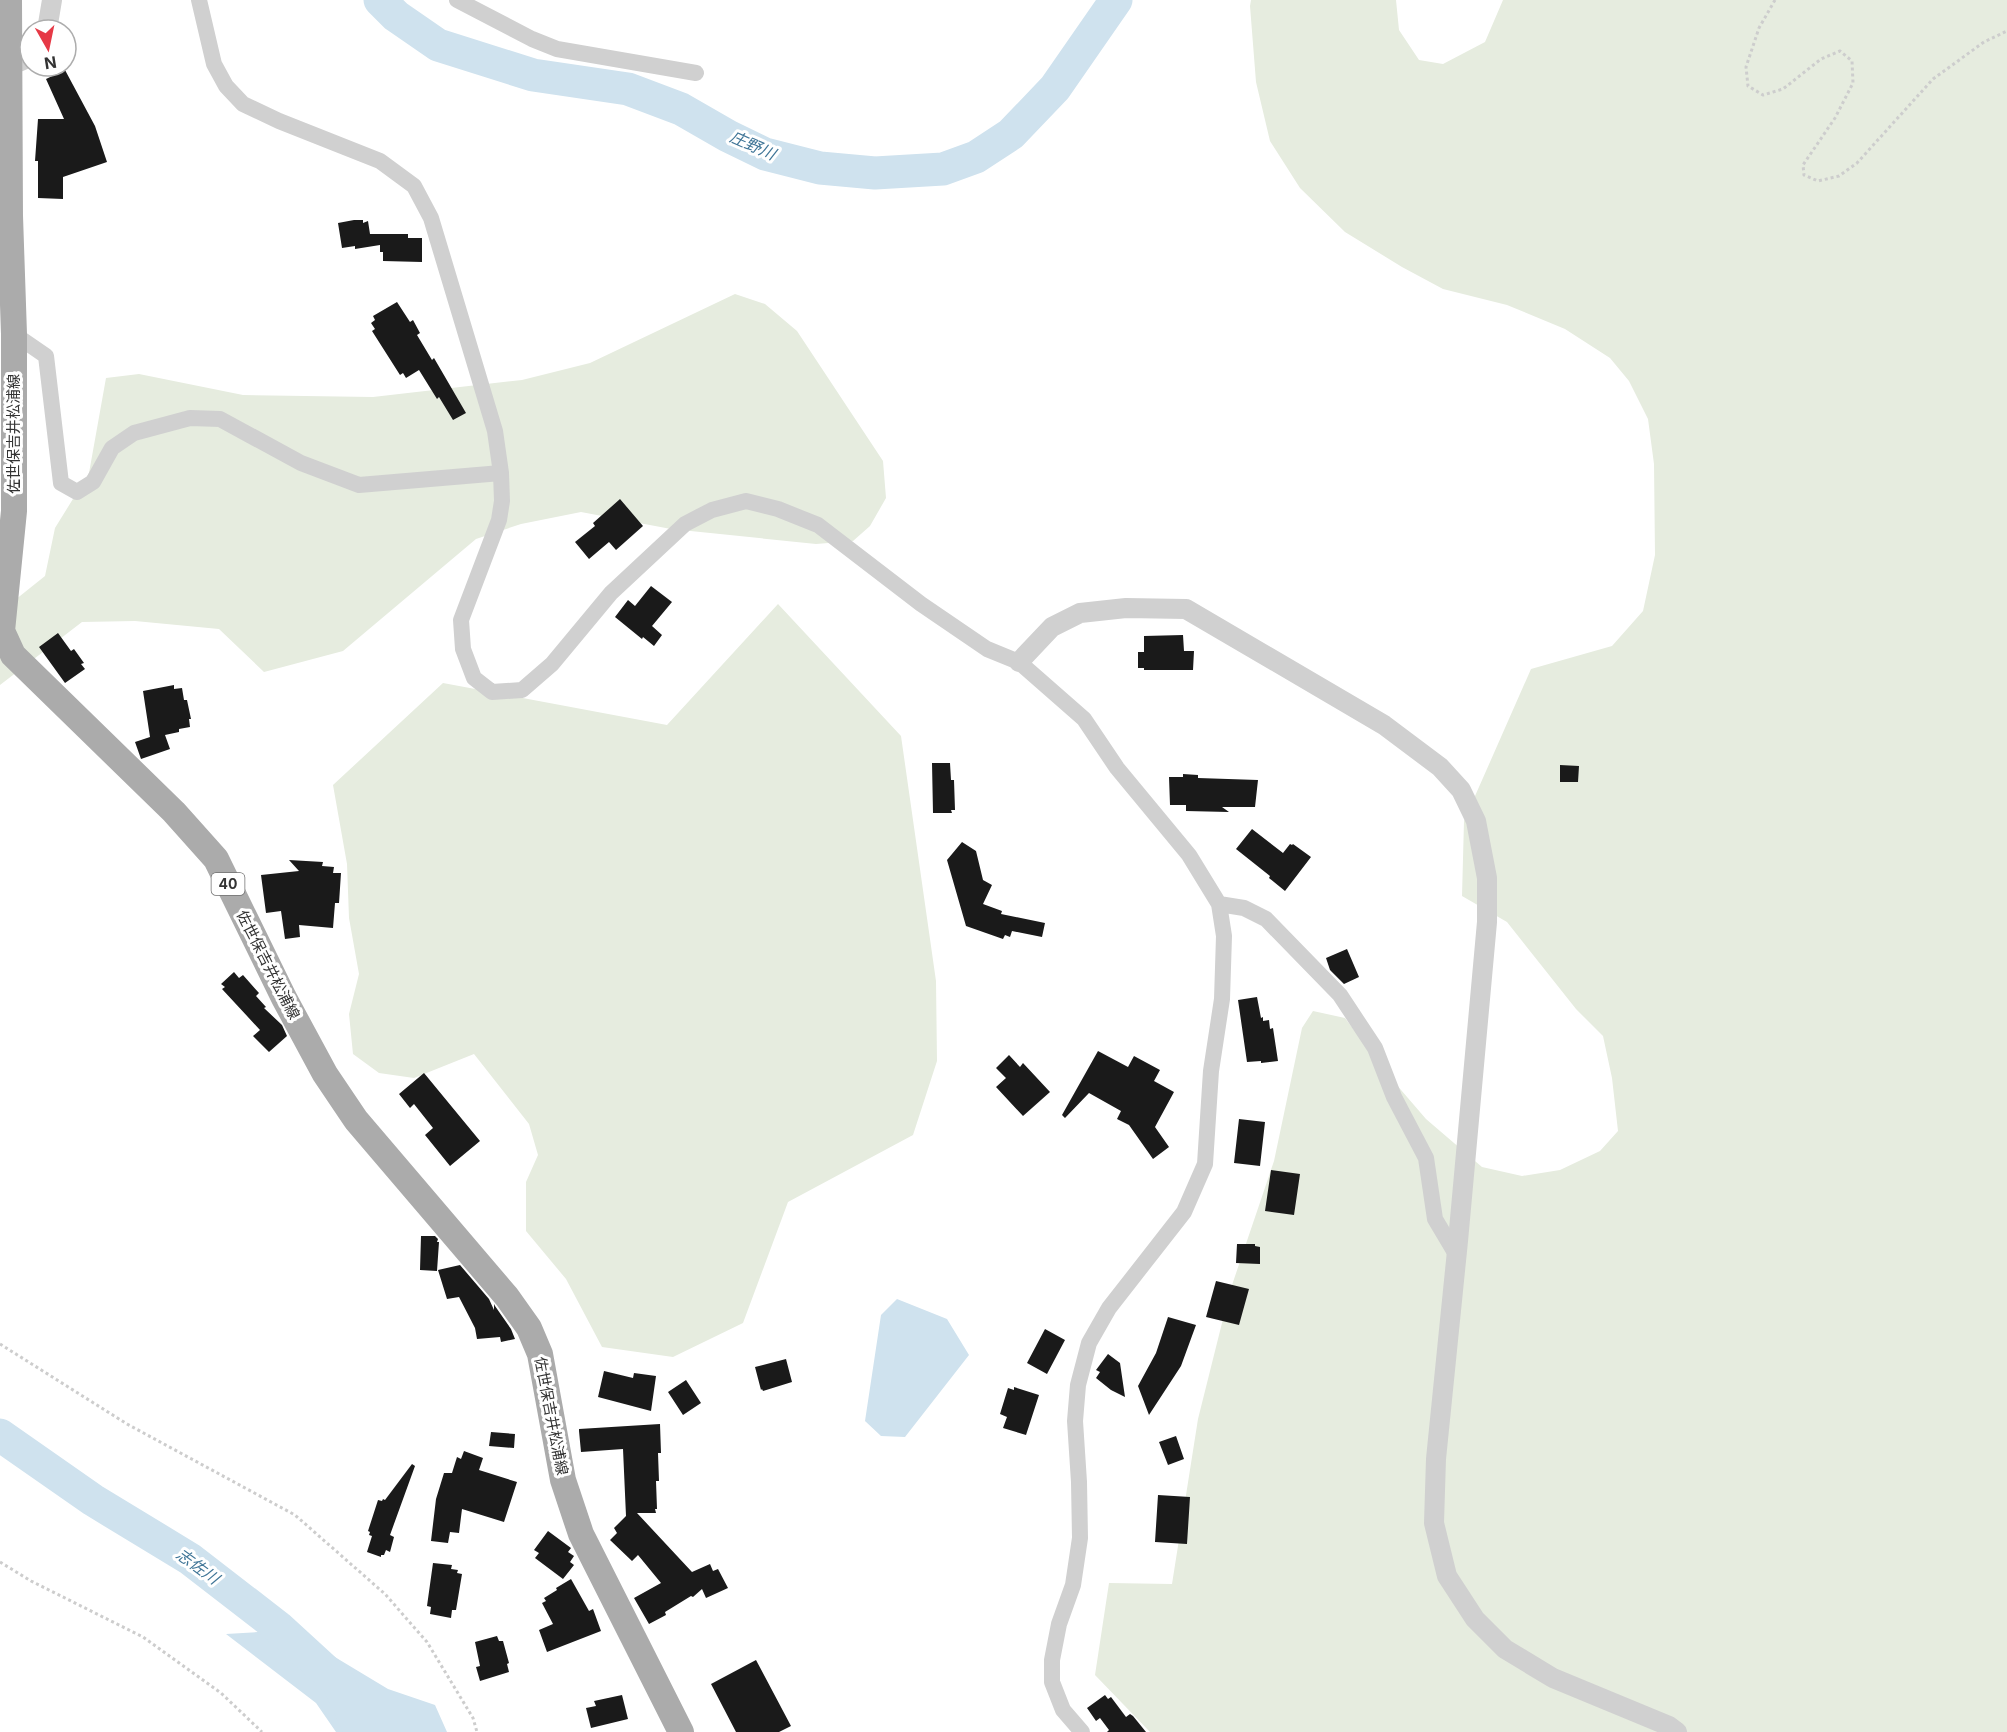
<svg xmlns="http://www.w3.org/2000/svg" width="2007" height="1732" viewBox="0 0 2007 1732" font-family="Inter,'Noto Sans JP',sans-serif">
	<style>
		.green { fill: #e6ecdf }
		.water { fill: #cfe2ee }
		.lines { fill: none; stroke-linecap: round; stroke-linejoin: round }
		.river { stroke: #cfe2ee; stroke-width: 33 }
		.building { fill: #1a1a1a }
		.path { stroke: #cdcdcd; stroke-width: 3; stroke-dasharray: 3 3; stroke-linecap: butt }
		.minor { stroke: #d0d0d0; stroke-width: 16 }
		.tertiary { stroke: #d0d0d0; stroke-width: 20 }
		.primary { stroke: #ababab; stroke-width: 26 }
		.labels { text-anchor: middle; stroke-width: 6; stroke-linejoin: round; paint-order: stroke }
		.shield { fill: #fff; stroke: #707070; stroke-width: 1.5 }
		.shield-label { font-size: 14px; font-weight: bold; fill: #333 }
		.street-label { font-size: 15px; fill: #333; stroke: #fff }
		.water-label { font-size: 16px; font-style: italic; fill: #3f7597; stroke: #fff }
	</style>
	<rect width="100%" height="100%" fill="#fff"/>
	<path class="green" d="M1251,0H1396L1399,30L1419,60L1443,64L1485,42L1503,0H2007V1732H1150L1095,1675L1109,1583L1172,1584L1198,1419L1230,1291L1274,1161L1302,1028L1313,1011L1345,1018L1389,1076L1426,1119L1482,1167L1522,1176L1560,1170L1600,1151L1618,1131L1612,1078L1603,1036L1576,1009L1507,922L1462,896L1464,821L1531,669L1612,646L1643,611L1655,555L1654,464L1648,419L1629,381L1610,358L1565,329L1507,305L1443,289L1402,267L1345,232L1300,188L1270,141L1256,82L1250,6Z
		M735,294L765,304L797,331L883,461L886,498L870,526L853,541L816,544L671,529L581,512L521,524L476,539L343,651L264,672L219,629L135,621L82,622L0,685V612L45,576L55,528L89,473L106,378L139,374L243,395L373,397L522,380L590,363Z
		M778,604L901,736L936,981L937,1061L913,1135L788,1202L743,1323L673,1357L602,1347L566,1279L526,1231V1182L538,1155L529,1124L474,1054L414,1078L379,1073L353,1054L349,1014L359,974L349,918L347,864L333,785L443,683L667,725Z"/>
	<path class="water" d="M897,1299L947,1319L969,1355L905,1437L881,1436L865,1421L881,1315Z
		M290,1630L388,1689L435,1705L447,1732H336L316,1703L226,1634Z"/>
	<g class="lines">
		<path class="river" d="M380,0L396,16L438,45L533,75L628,89L681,109L728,136L765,154L820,168L875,173L943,169L976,157L1011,134L1055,88L1116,0
			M0,1435L93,1500L190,1559L278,1627L338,1682L361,1732"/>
	</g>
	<path class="building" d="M65,70L95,126L107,162L63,177V199L38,198V161H35L38,119H64L46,79Z
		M354,220H363V223L368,221L370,234H408V238H422V262L383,261V252H380V245L355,249V246L342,248L338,223Z
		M397,302L410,322L413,320L420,333L417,335L432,360L434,358L466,413L453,420L439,397L437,399L419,370L406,378L403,373L400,375L372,331L375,329L371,323L375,320L373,316Z
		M620,499L643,526L616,550L609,542L589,559L575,542L595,526L593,523Z
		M651,586L672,602L652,626L662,635L654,646L643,637L642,639L615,617L628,600L635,606Z
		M58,633L71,651L74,649L84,663L81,664L85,669L65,683L39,647Z
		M1183,635L1184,651H1194L1193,670H1144V668H1138V652H1144V636Z
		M174,685V689L182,688L184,700H187L191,719H189L190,727L179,729V732L165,735L170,749L141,759L135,742L150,737L143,691Z
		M932,763H950L951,780H954L955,810H951L952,813H933Z
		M1560,765L1579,766L1578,782H1560Z
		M1183,774L1198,775V778L1258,780L1255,807H1222L1229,812L1186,811V805H1170L1169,777H1183Z
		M1252,829L1283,853L1290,844L1292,845L1293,844L1311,857L1285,891L1269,878L1270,876L1236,849Z
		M962,842L976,851L983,880L992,885L983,904L1002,911L1001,914L1045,923L1042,937L1012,931L1010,937L1005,935L1003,939L966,926L947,860Z
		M289,860L323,862L322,866L334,867L333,873H341L339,903H335L333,928L299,925L300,937L285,939L281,911L266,913L261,875L299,871Z
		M1347,949L1359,977L1344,984L1330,970L1326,958Z
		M234,972L239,978L243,975L259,993L256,996L266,1007L264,1008L282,1025L287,1036L269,1052L253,1036L260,1030L222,989L225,987L221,984Z
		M1257,997L1261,1018L1263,1017V1021L1269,1020L1270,1029L1273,1028L1278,1061L1261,1063V1061L1247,1062L1238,1000Z
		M1098,1051L1128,1067L1134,1056L1160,1070L1154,1081L1174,1092L1155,1127L1169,1147L1153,1159L1129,1125L1117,1119L1121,1111L1089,1093L1065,1118L1062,1115Z
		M1009,1055L1020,1067L1023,1063L1050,1092L1023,1116L996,1087L1006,1078L996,1068Z
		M424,1073L480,1141L450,1166L425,1135L433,1128L414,1104L410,1108L399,1094Z
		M1239,1119L1265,1122L1260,1166L1234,1163Z
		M1271,1170L1300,1174L1294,1215L1265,1211Z
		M421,1236H435L438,1239L437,1242H439L437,1271L420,1270Z
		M1237,1244H1255V1246L1260,1247V1264L1236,1263Z
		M460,1265L489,1299L494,1310V1304L495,1306L511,1329L515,1339L501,1342L500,1337L477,1339L475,1328L459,1297L447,1299L438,1270Z
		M1216,1281L1249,1289L1239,1325L1206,1317Z
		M1168,1317L1196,1325L1181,1366L1149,1415L1138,1386L1156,1353Z
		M1045,1329L1065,1340L1047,1374L1027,1363Z
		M1108,1354L1120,1363L1125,1397L1111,1390L1096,1378L1100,1372L1096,1370Z
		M786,1359L792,1382L763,1391L762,1389L761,1390L755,1367Z
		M604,1371L633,1378L634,1373L656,1376L651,1411L598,1397Z
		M686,1380L701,1403L683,1415L668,1392Z
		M1014,1387L1039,1395L1026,1435L1003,1428L1007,1417L1000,1414L1008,1388L1014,1390Z
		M660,1424L661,1453H658L659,1481H656L657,1509H655L656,1513H637L692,1572L710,1564L713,1571L718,1569L728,1588L706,1598L702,1589L693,1597L691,1596L665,1612L666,1615L649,1624L634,1598L661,1583L638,1555L632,1561L610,1540L617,1533L614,1528L626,1516L623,1449L581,1452L579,1431V1429Z
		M491,1432L515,1434L514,1448L489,1446Z
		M1176,1436L1184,1459L1168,1465L1159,1442Z
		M464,1451L483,1458L479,1470L517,1482L504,1522L462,1509L459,1533L450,1532L448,1543L431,1541L436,1499L444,1473H452L457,1457L461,1459Z
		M412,1464L415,1466L390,1535L394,1537L390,1552L386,1550L384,1555H381V1557L367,1552L372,1536L369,1535L370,1532L368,1531L378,1500L382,1501L383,1499L385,1500Z
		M1158,1495L1190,1497L1187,1544L1155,1542Z
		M548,1531L571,1548L568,1552L574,1556L570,1562L574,1565L563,1579L535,1558L539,1553L534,1550Z
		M433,1563L452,1565L451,1569L458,1570L457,1573L462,1574L456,1610H452L451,1618L430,1614L431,1607L427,1606Z
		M571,1579L589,1611L593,1609L601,1631L547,1652L539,1630L553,1624L542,1603L546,1601L544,1598L557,1590L556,1588Z
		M497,1636L499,1641H503L509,1663L507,1664L509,1672L480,1681L476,1667L480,1666L475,1642Z
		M756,1660L791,1726L779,1732H736L711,1684Z
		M622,1695L628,1719L591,1728L586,1708L596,1706L594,1701Z
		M1105,1695L1108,1699L1111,1697L1126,1717L1130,1714L1133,1716L1146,1732H1107L1109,1730L1100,1718L1096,1721L1087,1708Z"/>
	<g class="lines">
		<path class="path" d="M1775,0L1759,28L1746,67L1748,86L1763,95L1783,89L1821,59L1840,51L1852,61L1853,83L1835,118L1803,165L1804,175L1818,181L1839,176L1857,163L1933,79L1984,42L2007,31
			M0,1344L127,1424L295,1515L385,1594L427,1642L473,1718L477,1732
			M0,1562L31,1581L143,1637L221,1693L262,1732"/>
		<path class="minor" d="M199,0L214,64L226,86L243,104L279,121L380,161L414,186L431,218L495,431L501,473L502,501L499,520L461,620L463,649L474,678L492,692L522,690L552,664L611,593L685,524L712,510L746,501L778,509L818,525L921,604L987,649L1019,662L1084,719L1117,768L1189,855L1219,904L1224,936L1222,999L1211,1071L1205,1164L1184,1212L1109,1308L1089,1343L1078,1385L1075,1421L1079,1482L1080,1538L1073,1585L1059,1624L1052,1660V1682L1063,1710L1082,1732
			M457,0L532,39L557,49L696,73
			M14,334L46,356L61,483L77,492L93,482L112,448L134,433L190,418L220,419L301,463L359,485L501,473
			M1219,904L1244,908L1266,919L1340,995L1375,1048L1394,1097L1426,1158L1435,1219L1457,1256"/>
		<path class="tertiary" d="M47,30L52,0
			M9,66L30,57
			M1019,662L1052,627L1080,613L1126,608L1186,609L1384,725L1440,767L1461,790L1476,821L1487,878V922L1458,1241L1436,1459L1434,1523L1447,1576L1475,1619L1505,1649L1553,1678L1669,1726L1677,1732"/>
		<path class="primary" d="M9,0L10,216L14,334V511L2,631L13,655L174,812L216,859L284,998L325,1074L356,1120L507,1297L529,1328L540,1354L563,1480L581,1534L681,1732"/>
	</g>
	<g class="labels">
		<rect class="shield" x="211.5" y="873" width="33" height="22" rx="4.5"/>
		<g class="shield-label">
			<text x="228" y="889">40</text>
		</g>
		<g class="street-label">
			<text transform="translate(14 434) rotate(-90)" y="5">佐世保吉井松浦線</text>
			<text transform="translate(268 965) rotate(63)" y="5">佐世保吉井松浦線</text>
			<text transform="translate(551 1416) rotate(79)" y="5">佐世保吉井松浦線</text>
		</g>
		<g class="water-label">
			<text transform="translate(753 145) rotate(24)" y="6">庄野川</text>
			<text transform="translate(198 1566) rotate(36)" y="6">志佐川</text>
		</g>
	</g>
	<g transform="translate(48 48) rotate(171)"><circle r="28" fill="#ffffff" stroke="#adadad" stroke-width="1.5"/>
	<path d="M0-4.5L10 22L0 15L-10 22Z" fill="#e63946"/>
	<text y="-9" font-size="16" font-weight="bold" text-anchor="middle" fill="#333333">N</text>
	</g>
</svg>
